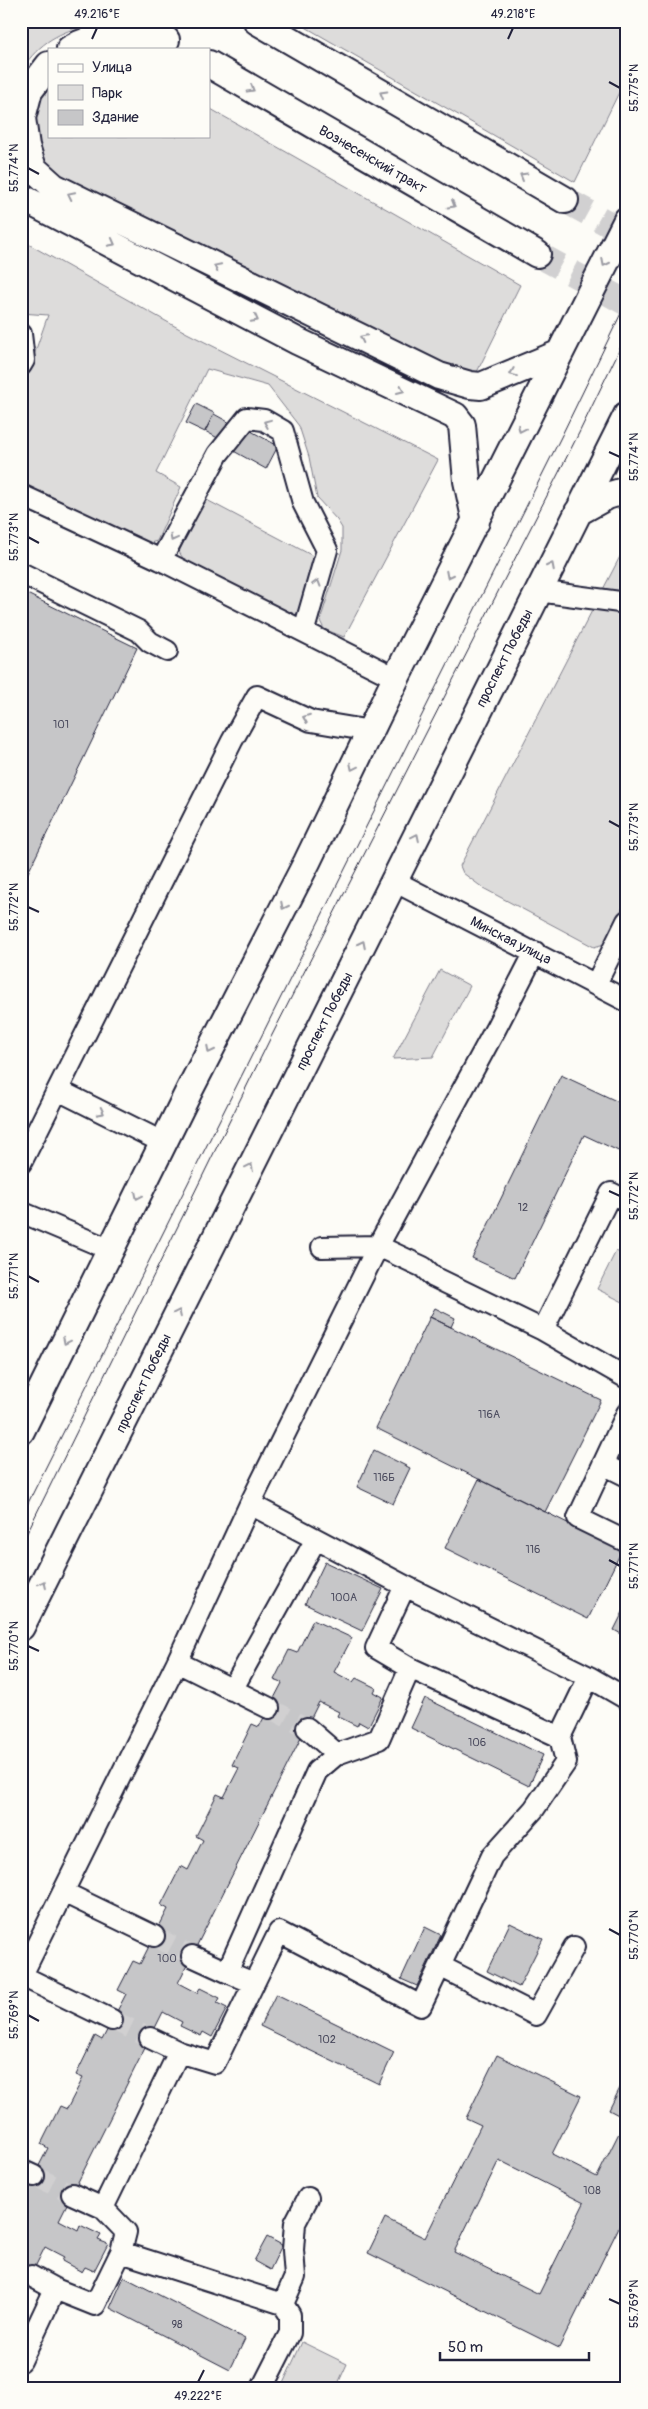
<svg xmlns="http://www.w3.org/2000/svg" width="648" height="2409" viewBox="0 0 648 2409" font-family="Pangolin,sans-serif">
	<style>
		.green { fill: #dddcdb; stroke: #807f8b }
		.building { fill: #c6c6c8; stroke: #22223b; fill-rule: evenodd }
		.lines { fill: none; stroke-linecap: round; stroke-linejoin: round }
		.minor-tunnel { stroke: #d1d0d1; stroke-width: 20; stroke-dasharray: 20 10; stroke-linecap: butt }
		.major-tunnel { stroke: #d1d0d1; stroke-width: 26; stroke-dasharray: 26 13; stroke-linecap: butt }
		.minor-casing { stroke: #22223b; stroke-width: 24 }
		.major-casing { stroke: #22223b; stroke-width: 30 }
		.minor { stroke: #fdfcf7; stroke-width: 20 }
		.major { stroke: #fdfcf7; stroke-width: 26 }
		.tram { stroke: #22223b; stroke-width: 1 }
		.oneway { stroke: #9a9aa2 }
		.ticks { fill: none; stroke: #22223b; stroke-width: 2 }
		.labels { text-anchor: middle; stroke-width: 5; stroke-linejoin: round; paint-order: stroke }
		.number-label { font-size: 11px; fill: #4b4b5e }
		.street-label { font-size: 14px; fill: #22223b; stroke: #fdfcf7 }
		.neatline { fill: none; stroke: #22223b; stroke-width: 2 }
		.ticks-label { font-size: 12px; text-anchor: middle; fill: #22223b }
	</style>
	<rect width="100%" height="100%" fill="#fdfcf7"/>
	<filter id="ink" filterUnits="userSpaceOnUse"><feTurbulence type="fractalNoise" baseFrequency=".02" numOctaves="2"/><feDisplacementMap in="SourceGraphic" scale="10" xChannelSelector="R" yChannelSelector="G"/><feConvolveMatrix kernelMatrix="1 2 1 2 8 2 1 2 1" color-interpolation-filters="sRGB"/></filter>
	<g filter="url(#ink)">
		<path class="green" d="M21,21H88L91,23C57,34 42,40 21,70Z
			M295,21H627V76L575,182Z
			M49,83V136H209V108L520,285L477,372H449L82,192L44,164L33,137L37,102Z
			M21,240L187,333L438,460L344,637L324,629L320,621L342,550V528L337,520L317,498L309,457L299,426L268,386L207,369L156,473L181,487L157,541L146,544L21,483V392L48,315L21,313Z
			M203,498L315,557L301,612L294,615L186,563L179,552Z
			M627,543V899L604,944L594,947L483,888L463,873L460,866Z
			M440,970L470,986L433,1057L393,1059Z
			M616,1251L627,1257V1304L597,1289Z
			M302,2342L347,2364L336,2388H281Z"/>
		<path class="building" d="M196,404L214,413L205,432L186,423Z
			M214,414L232,424L233,421L278,446L266,469L221,444L223,441L205,431Z
			M21,591L137,648L21,887Z
			M561,1075L627,1106V1155L584,1135L515,1278L472,1258Z
			M435,1308L455,1318L451,1327L430,1317Z
			M430,1317L601,1400L545,1512L376,1428Z
			M374,1450L410,1468L393,1504L357,1487Z
			M479,1479L622,1550L588,1619L445,1548Z
			M325,1562L383,1589L362,1631L305,1604Z
			M627,1604V1637L614,1630Z
			M313,1620L352,1638L334,1672L353,1682L356,1678L376,1688L374,1692L383,1697L368,1727L359,1722L357,1726L337,1716L339,1712L319,1702L178,1983L197,1993L200,1988L220,1998L217,2003L227,2008L212,2037L203,2032L201,2036L180,2026L182,2022L163,2012L59,2220L78,2230L80,2225L101,2235L98,2240L108,2244L94,2271L85,2267L82,2272L62,2261L64,2257L45,2247L21,2295V2201L48,2148L41,2144L60,2106L67,2109L83,2078L76,2075L95,2036L102,2040L126,1994L118,1990L133,1961L140,1964L168,1909L161,1905L181,1866L188,1870L203,1840L196,1836L217,1794L224,1797L239,1768L232,1765L252,1724L259,1727L282,1683L274,1680L289,1650L297,1653Z
			M425,1698L543,1755L529,1786L411,1728Z
			M510,1923L543,1939L519,1987L487,1971Z
			M425,1927L441,1935L417,1986L401,1979Z
			M276,1994L394,2052L379,2084L260,2026Z
			M497,2055L581,2096L552,2154L597,2177L626,2119L609,2110L627,2074V2211L559,2348L368,2253L385,2218L425,2238L481,2125L466,2118ZM499,2160L584,2203L539,2294L454,2252Z
			M267,2237L282,2245L270,2270L254,2261Z
			M124,2277L245,2339L230,2370L110,2308Z"/>
		<g class="lines">
			<path class="minor-tunnel" d="M269,1708L307,1728
				M154,1936L192,1956
				M112,2020L150,2038
				M34,2176L72,2194"/>
			<path class="major-tunnel" d="M565,200L627,234
				M537,254L627,303"/>
			<g class="minor-casing">
				<path id="minor" d="M21,334L24,360L21,365
					M21,495L161,560L396,678
					M161,560L218,454L247,418L264,420L283,431L303,503L327,550L304,630
					M21,573L139,631L150,642L167,651
					M538,591L627,603
					M394,881L627,1001
					M596,984L627,921
					M58,1090L164,1143
					M21,1163L232,741L257,696L311,721L371,731
					M21,1212L111,1250
					M322,1247L378,1246L423,1267L434,1277L543,1330L627,1378
					M543,1330L611,1193L627,1201
					M627,1413L578,1518L627,1542
					M603,1464L627,1476
					M405,1586L589,1677L627,1699
					M177,1662L269,1708
					M410,1668L560,1737L589,1677
					M232,1690L316,1539
					M307,1728L337,1754
					M63,1892L154,1936
					M192,1956L227,1972
					M440,1966L536,2015L574,1947
					M22,1976L112,2020
					M21,1977L177,1662L250,1504L378,1246L496,1028L535,952
					M254,1983L279,1932L421,2006L492,1856L534,1809L566,1762L560,1737
					M150,2038L179,2052
					M21,2170L34,2176
					M72,2194L103,2208
					M121,2252L283,2304L290,2315V2333L262,2388
					M31,2276L55,2289
					M283,2304L295,2277L293,2250L295,2223L308,2198
					M21,2361L55,2289L95,2305L121,2252L126,2232L103,2208L179,2052L215,2063L254,1983L227,1972L317,1771L337,1754L379,1739L410,1668L376,1648L405,1586L250,1504"/>
			</g>
			<g class="major-casing">
				<path id="major" d="M257,21L565,200
					M70,49C105,29 128,36 166,40
					M209,64L537,254
					M49,65L29,91L22,118L26,146L33,168L54,187L439,376L470,385L481,386L558,354
					M21,197L297,341L455,416L462,425L467,481L476,522
					M578,512L607,496L627,490
					M21,1431L190,1089L307,862L396,678L627,220
					M21,1627L627,415"/>
			</g>
			<use href="#minor" class="minor"/>
			<use href="#major" class="major"/>
			<path class="tram" d="M21,1517L561,437L627,301
				M21,1545L269,1041L579,433L627,334"/>
		</g>
		<defs><path id="oneway-chevron" d="M-2-3.5L2.5 0L-2 3.5" fill="none" stroke-width="1.6" stroke-linecap="round" stroke-linejoin="round" transform="scale(1.25)"/></defs>
		<g class="oneway">
			<use href="#oneway-chevron" transform="translate(251 89) rotate(30)"/>
			<use href="#oneway-chevron" transform="translate(383 94) rotate(-150)"/>
			<use href="#oneway-chevron" transform="translate(523 176) rotate(-150)"/>
			<use href="#oneway-chevron" transform="translate(71 195) rotate(-154)"/>
			<use href="#oneway-chevron" transform="translate(452 205) rotate(30)"/>
			<use href="#oneway-chevron" transform="translate(112 243) rotate(28)"/>
			<use href="#oneway-chevron" transform="translate(605 263) rotate(117)"/>
			<use href="#oneway-chevron" transform="translate(217 267) rotate(-154)"/>
			<use href="#oneway-chevron" transform="translate(255 319) rotate(28)"/>
			<use href="#oneway-chevron" transform="translate(363 338) rotate(-154)"/>
			<use href="#oneway-chevron" transform="translate(513 373) rotate(158)"/>
			<use href="#oneway-chevron" transform="translate(401 390) rotate(25)"/>
			<use href="#oneway-chevron" transform="translate(267 423) rotate(-158)"/>
			<use href="#oneway-chevron" transform="translate(521 429) rotate(116)"/>
			<use href="#oneway-chevron" transform="translate(173 538) rotate(118)"/>
			<use href="#oneway-chevron" transform="translate(551 566) rotate(-63)"/>
			<use href="#oneway-chevron" transform="translate(449 575) rotate(117)"/>
			<use href="#oneway-chevron" transform="translate(317 583) rotate(-74)"/>
			<use href="#oneway-chevron" transform="translate(306 718) rotate(-159)"/>
			<use href="#oneway-chevron" transform="translate(353 767) rotate(116)"/>
			<use href="#oneway-chevron" transform="translate(416 837) rotate(-64)"/>
			<use href="#oneway-chevron" transform="translate(284 906) rotate(117)"/>
			<use href="#oneway-chevron" transform="translate(362 944) rotate(-63)"/>
			<use href="#oneway-chevron" transform="translate(210 1050) rotate(117)"/>
			<use href="#oneway-chevron" transform="translate(101 1112) rotate(27)"/>
			<use href="#oneway-chevron" transform="translate(250 1167) rotate(-64)"/>
			<use href="#oneway-chevron" transform="translate(138 1196) rotate(116)"/>
			<use href="#oneway-chevron" transform="translate(178 1313) rotate(-64)"/>
			<use href="#oneway-chevron" transform="translate(66 1341) rotate(116)"/>
			<use href="#oneway-chevron" transform="translate(43 1584) rotate(-64)"/>
		</g>
	</g>
	<path class="ticks" d="M92,39L97,28M508,39L513,28M609,82L620,88M28,168L39,174M609,452L620,457M28,537L39,543M609,821L620,827M28,907L39,912M609,1191L620,1196M28,1276L39,1282M609,1560L620,1566M28,1646L39,1651M609,1929L620,1935M28,2015L39,2021M609,2299L620,2304M198,2382L204,2370"/>
	<g class="labels">
		<g class="number-label">
			<text x="61" y="728">101</text>
			<text x="523" y="1211">12</text>
			<text x="489" y="1418">116А</text>
			<text x="384" y="1481">116Б</text>
			<text x="533" y="1553">116</text>
			<text x="344" y="1601">100А</text>
			<text x="477" y="1746">106</text>
			<text x="167" y="1962">100</text>
			<text x="327" y="2043">102</text>
			<text x="592" y="2194">108</text>
			<text x="177" y="2328">98</text>
		</g>
		<g class="street-label">
			<text transform="translate(373 159) rotate(30)" y="5">Вознесенский тракт</text>
			<text transform="translate(504 658) rotate(-63)" y="5">проспект Победы</text>
			<text transform="translate(511 940) rotate(27)" y="5">Минская улица</text>
			<text transform="translate(324 1021) rotate(-63)" y="5">проспект Победы</text>
			<text transform="translate(143 1383) rotate(-64)" y="5">проспект Победы</text>
		</g>
	</g>
	<rect width="648" height="2409" fill="none" stroke="#fdfcf7" stroke-width="55"/>
	<rect x="48" y="48" width="162" height="90" fill="#fdfcf7" stroke="#a5a5ac"/>
	<rect x="58" y="64" width="25" height="8" fill="#fdfcf7" stroke="#a5a5ac"/>
	<text x="92" y="72" font-size="15" fill="#22223b">Улица</text>
	<rect x="58" y="85" width="25" height="15" fill="#dddcdb" stroke="#a5a5ac"/>
	<text x="92" y="98" font-size="15" fill="#22223b">Парк</text>
	<rect x="58" y="110" width="25" height="15" fill="#c6c6c8" stroke="#a5a5ac"/>
	<text x="92" y="122" font-size="15" fill="#22223b">Здание</text>
	<path d="M440 2352v8h149v-8" fill="none" stroke="#22223b" stroke-width="2.5"/>
	<text x="448" y="2352" font-size="15" fill="#22223b" stroke="#fdfcf7" stroke-width="4" paint-order="stroke">50 m</text>
	<rect x="28" y="28" width="592" height="2354" class="neatline"/>
	<g class="ticks-label">
		<text x="97" y="18">49.216°E</text>
		<text x="513" y="18">49.218°E</text>
		<text transform="translate(634 88) rotate(-90)" y="4">55.775°N</text>
		<text transform="translate(14 168) rotate(-90)" y="4">55.774°N</text>
		<text transform="translate(634 457) rotate(-90)" y="4">55.774°N</text>
		<text transform="translate(14 537) rotate(-90)" y="4">55.773°N</text>
		<text transform="translate(634 827) rotate(-90)" y="4">55.773°N</text>
		<text transform="translate(14 907) rotate(-90)" y="4">55.772°N</text>
		<text transform="translate(634 1196) rotate(-90)" y="4">55.772°N</text>
		<text transform="translate(14 1276) rotate(-90)" y="4">55.771°N</text>
		<text transform="translate(634 1566) rotate(-90)" y="4">55.771°N</text>
		<text transform="translate(14 1646) rotate(-90)" y="4">55.770°N</text>
		<text transform="translate(634 1935) rotate(-90)" y="4">55.770°N</text>
		<text transform="translate(14 2015) rotate(-90)" y="4">55.769°N</text>
		<text transform="translate(634 2304) rotate(-90)" y="4">55.769°N</text>
		<text x="198" y="2400">49.222°E</text>
	</g>
</svg>
